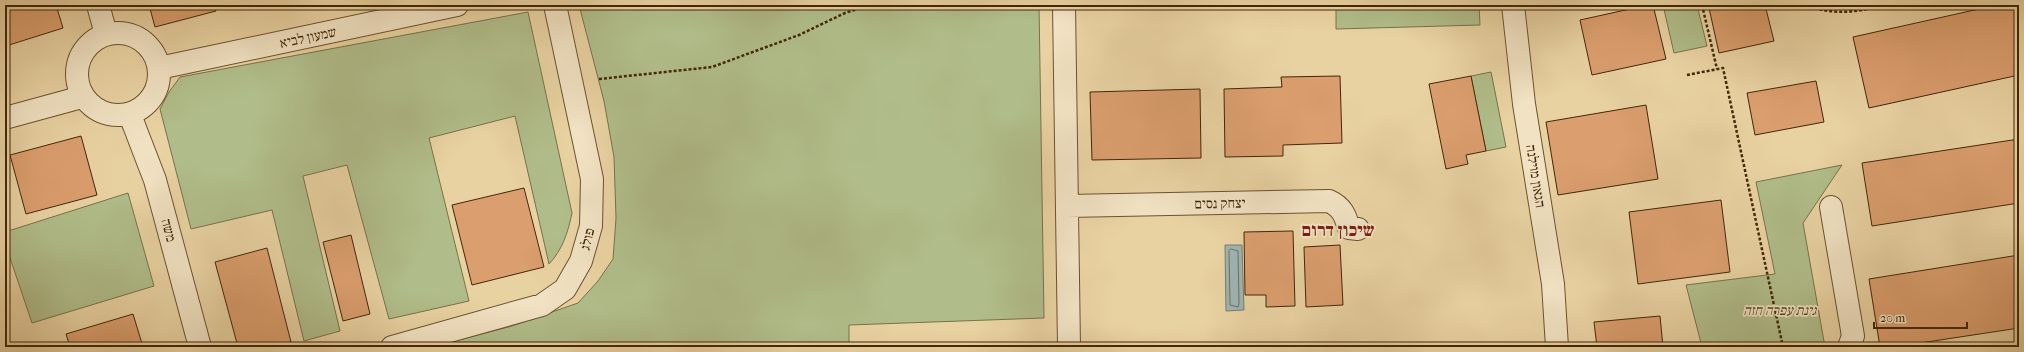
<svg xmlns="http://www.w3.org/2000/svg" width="2024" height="352" viewBox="0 0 2024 352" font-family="'IM FELL French Canon','Frank Ruhl Libre',serif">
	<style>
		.green { fill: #b0bd8a; stroke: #797248 }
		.water { fill: #9db4b2; stroke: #797c6e }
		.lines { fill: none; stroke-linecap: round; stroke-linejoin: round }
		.shore { stroke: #706e5c; stroke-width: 1 }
		.building { fill: #db9e6e; stroke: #422707 }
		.minor-casing { stroke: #6c522e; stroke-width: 24 }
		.path { stroke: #422707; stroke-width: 2.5; stroke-dasharray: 3 2; stroke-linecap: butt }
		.minor { stroke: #f1e2c3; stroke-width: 22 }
		.labels { text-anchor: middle; stroke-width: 3.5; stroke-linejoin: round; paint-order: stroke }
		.street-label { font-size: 14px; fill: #422707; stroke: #f1e2c3 }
		.park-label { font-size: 14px; font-style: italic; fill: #584521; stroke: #f1e2c3 }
		.district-label { font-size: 18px; font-weight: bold; fill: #7a1f14; stroke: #f1e2c3 }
	</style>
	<rect width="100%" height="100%" fill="#e9d2a2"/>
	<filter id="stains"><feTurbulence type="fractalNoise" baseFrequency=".005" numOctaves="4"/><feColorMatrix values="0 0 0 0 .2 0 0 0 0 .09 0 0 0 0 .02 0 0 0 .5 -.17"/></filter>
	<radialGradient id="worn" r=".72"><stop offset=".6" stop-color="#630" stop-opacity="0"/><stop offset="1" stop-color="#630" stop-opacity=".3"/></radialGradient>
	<path class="green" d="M579,5H1039L1044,318L849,325V347H432L512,326L578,303L598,281L613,259L616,218L614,157L604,101Z
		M1336,5H1479L1480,25L1336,29Z
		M1663,5H1697L1707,46L1674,53Z
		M528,12L572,213C568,232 563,249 549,264L515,116L429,138L469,301L389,319L347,165L303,176L340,331L304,341L272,210L191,229L160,109L169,92L180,77Z
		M1491,72L1506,147L1486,151L1471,76Z
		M1842,165L1803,223L1825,347H1702L1686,285L1775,274L1756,182Z
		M128,193L154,286L32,323L5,243V232Z"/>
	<path class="water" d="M1225,245H1242L1244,310L1226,311Z"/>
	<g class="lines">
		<path class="shore" d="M1231,249L1238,251L1239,304L1238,307L1230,305L1229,251Z"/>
	</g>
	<path class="building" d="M5,5H56L63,28L9,45L5,33Z
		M149,5H214L216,11L155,27Z
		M1648,5H1653L1666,59L1592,75L1580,20Z
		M1723,5H1765L1774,41L1719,53L1709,8Z
		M1997,5H2019V75L1869,108L1853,37Z
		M1340,76L1342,143L1283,145V156L1225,157L1224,89L1282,87L1281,77Z
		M1471,76L1486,151L1466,155L1468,164L1446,169L1429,84Z
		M1816,81L1824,122L1755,135L1747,93Z
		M1200,89L1201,158L1092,160L1090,92Z
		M1646,105L1658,179L1558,195L1546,122Z
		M81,136L97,195L26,214L10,155Z
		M2019,139V203L1872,226L1862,163Z
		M524,188L544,267L472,285L452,205Z
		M1721,200L1730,272L1638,284L1629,212Z
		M1293,231L1295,306L1266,307V295H1245L1244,232Z
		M351,235L370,314L343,321L323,242Z
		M1340,245L1343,305L1306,307L1304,247Z
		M267,248L291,342L270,347H238L215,262Z
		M2019,255V328L1894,347H1880L1869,279Z
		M133,314L143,347H70L66,334Z
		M1660,316L1663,347H1597L1594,322Z"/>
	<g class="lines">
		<g class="minor-casing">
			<path id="minor" d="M98,5L106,34
				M1064,5L1069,347
				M1513,5L1524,104L1553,284L1557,347
				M77 74a41 41 0 1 1 82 0a41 41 0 1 1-82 0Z
				M159,68L457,5
				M130,115L155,180L200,347
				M5,118L82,97
				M1067,206L1329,201C1342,207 1345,215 1349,228L1358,229
				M1831,207L1853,336L1849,347
				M392,347L542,305L565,289L581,261L591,226L592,179L555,5"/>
		</g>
		<path class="path" d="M1702,5L1717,69
			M1805,5C1831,15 1857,13 1883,5
			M1541,7L1551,5
			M1687,75L1723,68L1783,347
			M599,79L712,67L799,35L845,13L870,5"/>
		<use href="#minor" class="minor"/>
	</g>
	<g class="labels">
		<g class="street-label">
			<text transform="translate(308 37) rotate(-12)" y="5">שמעון לביא</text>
			<text transform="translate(1536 176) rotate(81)" y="5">הגאון מוילנה</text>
			<text transform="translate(1220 203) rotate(-1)" y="5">יצחק נסים</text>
			<text transform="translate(169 230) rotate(75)" y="5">משה</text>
			<text transform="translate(587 239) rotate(-76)" y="5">פולג</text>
		</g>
		<g class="park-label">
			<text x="1780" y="315">גינת עפרה חזה</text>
		</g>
		<g class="district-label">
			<text x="1338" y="236">שיכון דרום</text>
		</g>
	</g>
	<rect width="2024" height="352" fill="none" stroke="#e9d2a2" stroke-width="20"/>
	<rect x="6" y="6" width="2012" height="340" fill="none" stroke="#422707" stroke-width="2"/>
	<rect x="10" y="10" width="2004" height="332" fill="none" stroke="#422707"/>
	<path d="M1874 322v6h93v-6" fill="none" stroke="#422707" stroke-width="2"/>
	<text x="1880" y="322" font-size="12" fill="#422707" stroke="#f1e2c3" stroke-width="3" paint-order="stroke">20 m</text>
	<rect width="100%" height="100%" filter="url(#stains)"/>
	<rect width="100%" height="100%" fill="url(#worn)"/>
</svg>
